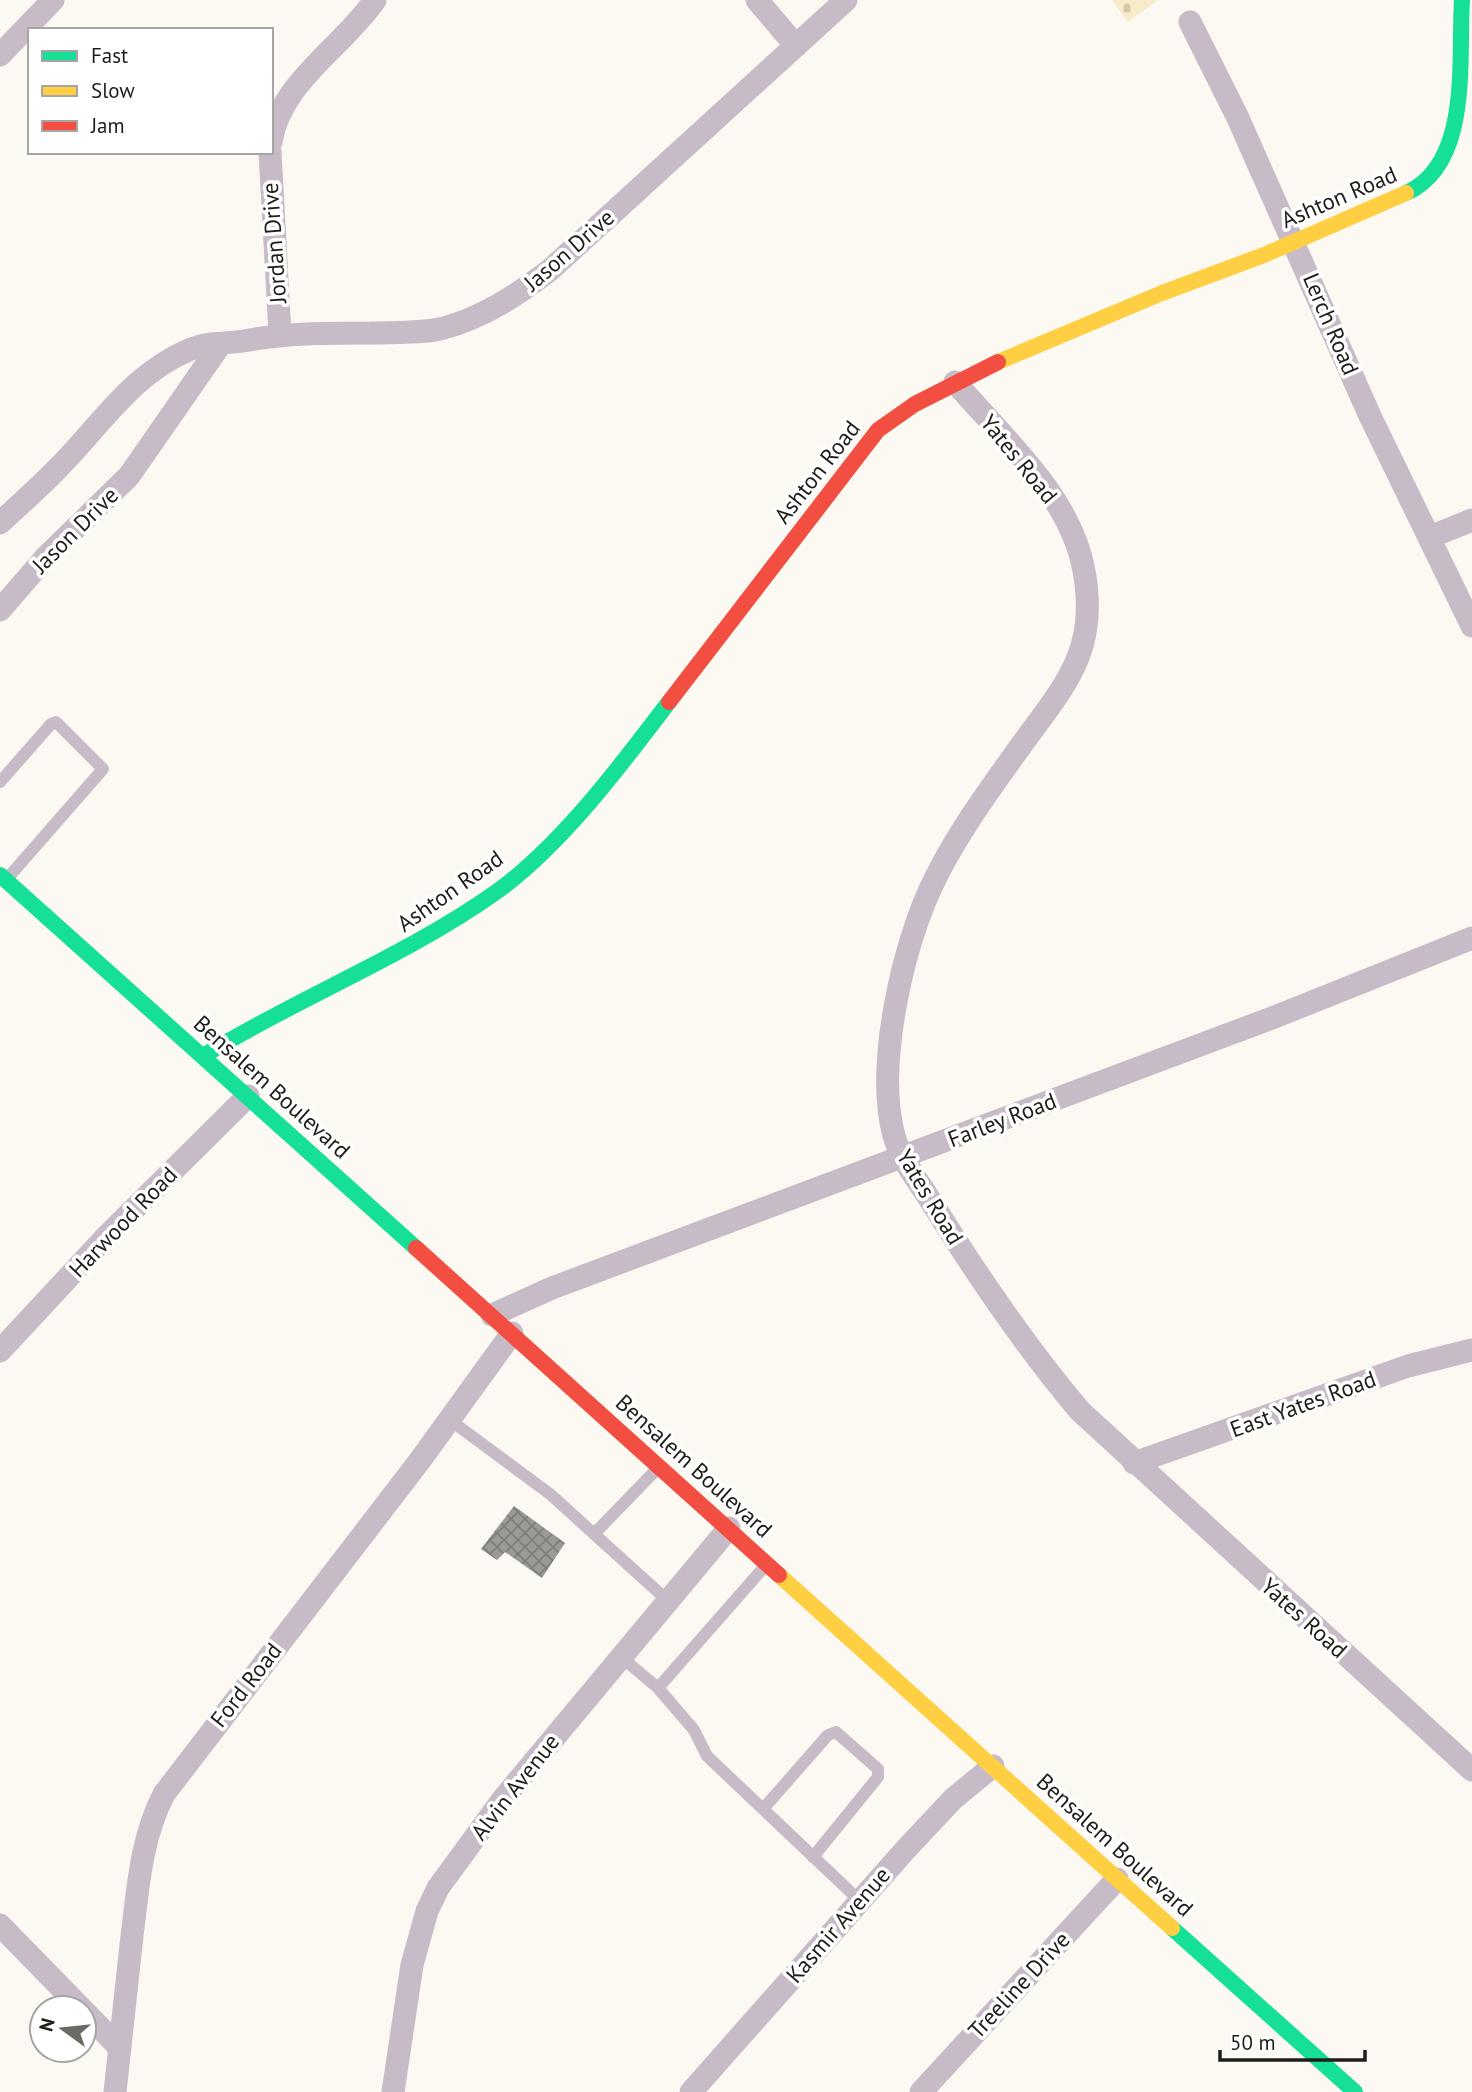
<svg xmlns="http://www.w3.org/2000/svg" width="1472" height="2092" viewBox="0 0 1472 2092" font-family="'PT Sans',sans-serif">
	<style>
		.cemetery { fill: url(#cemetery-stones) }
		.building { fill: url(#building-cross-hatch) }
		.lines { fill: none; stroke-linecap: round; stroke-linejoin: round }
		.lane { stroke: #c8bbc8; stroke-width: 12 }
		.street { stroke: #c8bbc8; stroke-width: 23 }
		.fast { stroke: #16e098; stroke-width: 16 }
		.slow { stroke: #ffcf43; stroke-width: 16 }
		.jam { stroke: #f24e42; stroke-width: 16 }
		.labels { text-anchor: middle; stroke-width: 7; stroke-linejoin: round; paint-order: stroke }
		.street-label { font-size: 23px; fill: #1f1d18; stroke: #fff }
	</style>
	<defs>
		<pattern id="cemetery-stones" width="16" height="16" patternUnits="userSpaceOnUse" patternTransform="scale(1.75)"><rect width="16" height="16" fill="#f7ecca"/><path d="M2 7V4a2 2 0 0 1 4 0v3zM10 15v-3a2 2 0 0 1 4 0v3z" fill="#d3caad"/></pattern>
		<pattern id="building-cross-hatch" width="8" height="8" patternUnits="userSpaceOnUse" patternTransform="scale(1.75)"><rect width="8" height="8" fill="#9c9a95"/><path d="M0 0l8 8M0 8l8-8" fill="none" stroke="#7f7d79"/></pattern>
	</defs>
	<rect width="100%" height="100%" fill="#fbf9f2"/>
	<path class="cemetery" d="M1112,0H1158L1128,22Z"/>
	<path class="building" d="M514,1506L565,1543L542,1578L505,1552L497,1560L481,1549Z"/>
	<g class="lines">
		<path class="lane" d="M0,782L51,724L56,722L103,769L6,880
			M450,1420L550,1494L667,1600
			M594,1534L657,1469
			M620,1656L658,1688L766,1565
			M658,1688L694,1730L707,1756L860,1901
			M763,1809L828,1735L836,1732L878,1769V1777L813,1857"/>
		<path class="street" d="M757,0L796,46
			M1190,22L1237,116L1370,416L1472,626
			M0,55L53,0
			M271,142C280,82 343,47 375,0
			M270,152L280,334
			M955,382C1002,437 1071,496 1084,571C1099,652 1064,686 1020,747C990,789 959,831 936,877C903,941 875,1066 894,1136C901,1160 919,1182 932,1203C977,1275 1025,1346 1080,1411L1472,1770
			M0,523C19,505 40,487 58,468C102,424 131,374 191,349C207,342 225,344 243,341C285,333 327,333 370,333C394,332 420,334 444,328C484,317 517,295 550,270L846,0
			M1430,537L1472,520
			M0,610L45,558L129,476L220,345
			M492,1315L552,1288L1272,1018L1472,938
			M0,1351L104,1239L248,1096
			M1134,1463L1408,1366L1472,1350
			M0,1925L81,2008
			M84,2011L120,2048
			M115,2092C121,2040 126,1988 132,1936C138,1888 141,1838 164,1794L421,1459L512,1333
			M393,2092L412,1965L427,1911L438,1888L503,1799L729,1528
			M691,2092L907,1848L953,1799L993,1766
			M921,2092L1117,1879"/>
		<path class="fast" d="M1406,193C1472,164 1458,59 1462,0
			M0,875L416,1248
			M203,1056C299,997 407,956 499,890C563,843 621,765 669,702
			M1172,1928L1355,2092"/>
		<path class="slow" d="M998,362L1162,293L1264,255L1406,193
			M779,1575L1172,1928"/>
		<path class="jam" d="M669,702L878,430L915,404L998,362
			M416,1248L779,1575"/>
	</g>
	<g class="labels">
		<g class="street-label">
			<text transform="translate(1339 197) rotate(-23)" y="8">Ashton Road</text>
			<text transform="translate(274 243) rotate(-94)" y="8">Jordan Drive</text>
			<text transform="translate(569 250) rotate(-41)" y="8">Jason Drive</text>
			<text transform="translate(1331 324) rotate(67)" y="8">Lerch Road</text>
			<text transform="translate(1019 459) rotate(51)" y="8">Yates Road</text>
			<text transform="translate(817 472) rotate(-52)" y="8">Ashton Road</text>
			<text transform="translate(75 530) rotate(-45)" y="8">Jason Drive</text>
			<text transform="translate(450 891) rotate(-35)" y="8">Ashton Road</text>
			<text transform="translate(272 1087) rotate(42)" y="8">Bensalem Boulevard</text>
			<text transform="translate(1002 1120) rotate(-21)" y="8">Farley Road</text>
			<text transform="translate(930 1197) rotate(59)" y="8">Yates Road</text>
			<text transform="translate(123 1222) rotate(-46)" y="8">Harwood Road</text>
			<text transform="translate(1303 1404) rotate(-20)" y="8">East Yates Road</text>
			<text transform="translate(694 1466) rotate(42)" y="8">Bensalem Boulevard</text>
			<text transform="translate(1304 1618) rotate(42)" y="8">Yates Road</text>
			<text transform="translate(246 1685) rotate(-52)" y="8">Ford Road</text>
			<text transform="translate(515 1787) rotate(-52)" y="8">Alvin Avenue</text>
			<text transform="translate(1115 1845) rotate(42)" y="8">Bensalem Boulevard</text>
			<text transform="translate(838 1925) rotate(-49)" y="8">Kasmir Avenue</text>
			<text transform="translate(1019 1985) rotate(-47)" y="8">Treeline Drive</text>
		</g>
	</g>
	<rect x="28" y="28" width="245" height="126" fill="#ffffff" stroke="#a5a5a3" stroke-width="2"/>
	<rect x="42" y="51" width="35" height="10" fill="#16e098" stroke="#a5a5a3" stroke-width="2"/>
	<text x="91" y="63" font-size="21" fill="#1f1d18">Fast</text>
	<rect x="42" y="86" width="35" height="10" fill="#ffcf43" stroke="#a5a5a3" stroke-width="2"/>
	<text x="91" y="98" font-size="21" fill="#1f1d18">Slow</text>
	<rect x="42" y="121" width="35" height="10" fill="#f24e42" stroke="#a5a5a3" stroke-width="2"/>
	<text x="91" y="133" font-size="21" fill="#1f1d18">Jam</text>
	<g transform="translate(63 2029) rotate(285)"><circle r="33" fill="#ffffff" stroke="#a5a5a3" stroke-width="2"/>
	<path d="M0-5L12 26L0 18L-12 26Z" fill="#6c6a64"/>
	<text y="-10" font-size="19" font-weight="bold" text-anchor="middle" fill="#1f1d18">N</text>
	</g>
	<path d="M1220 2050v10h145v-10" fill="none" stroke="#1f1d18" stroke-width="3.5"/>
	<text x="1230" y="2050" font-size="21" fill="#1f1d18" stroke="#ffffff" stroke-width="5" paint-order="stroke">50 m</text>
</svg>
